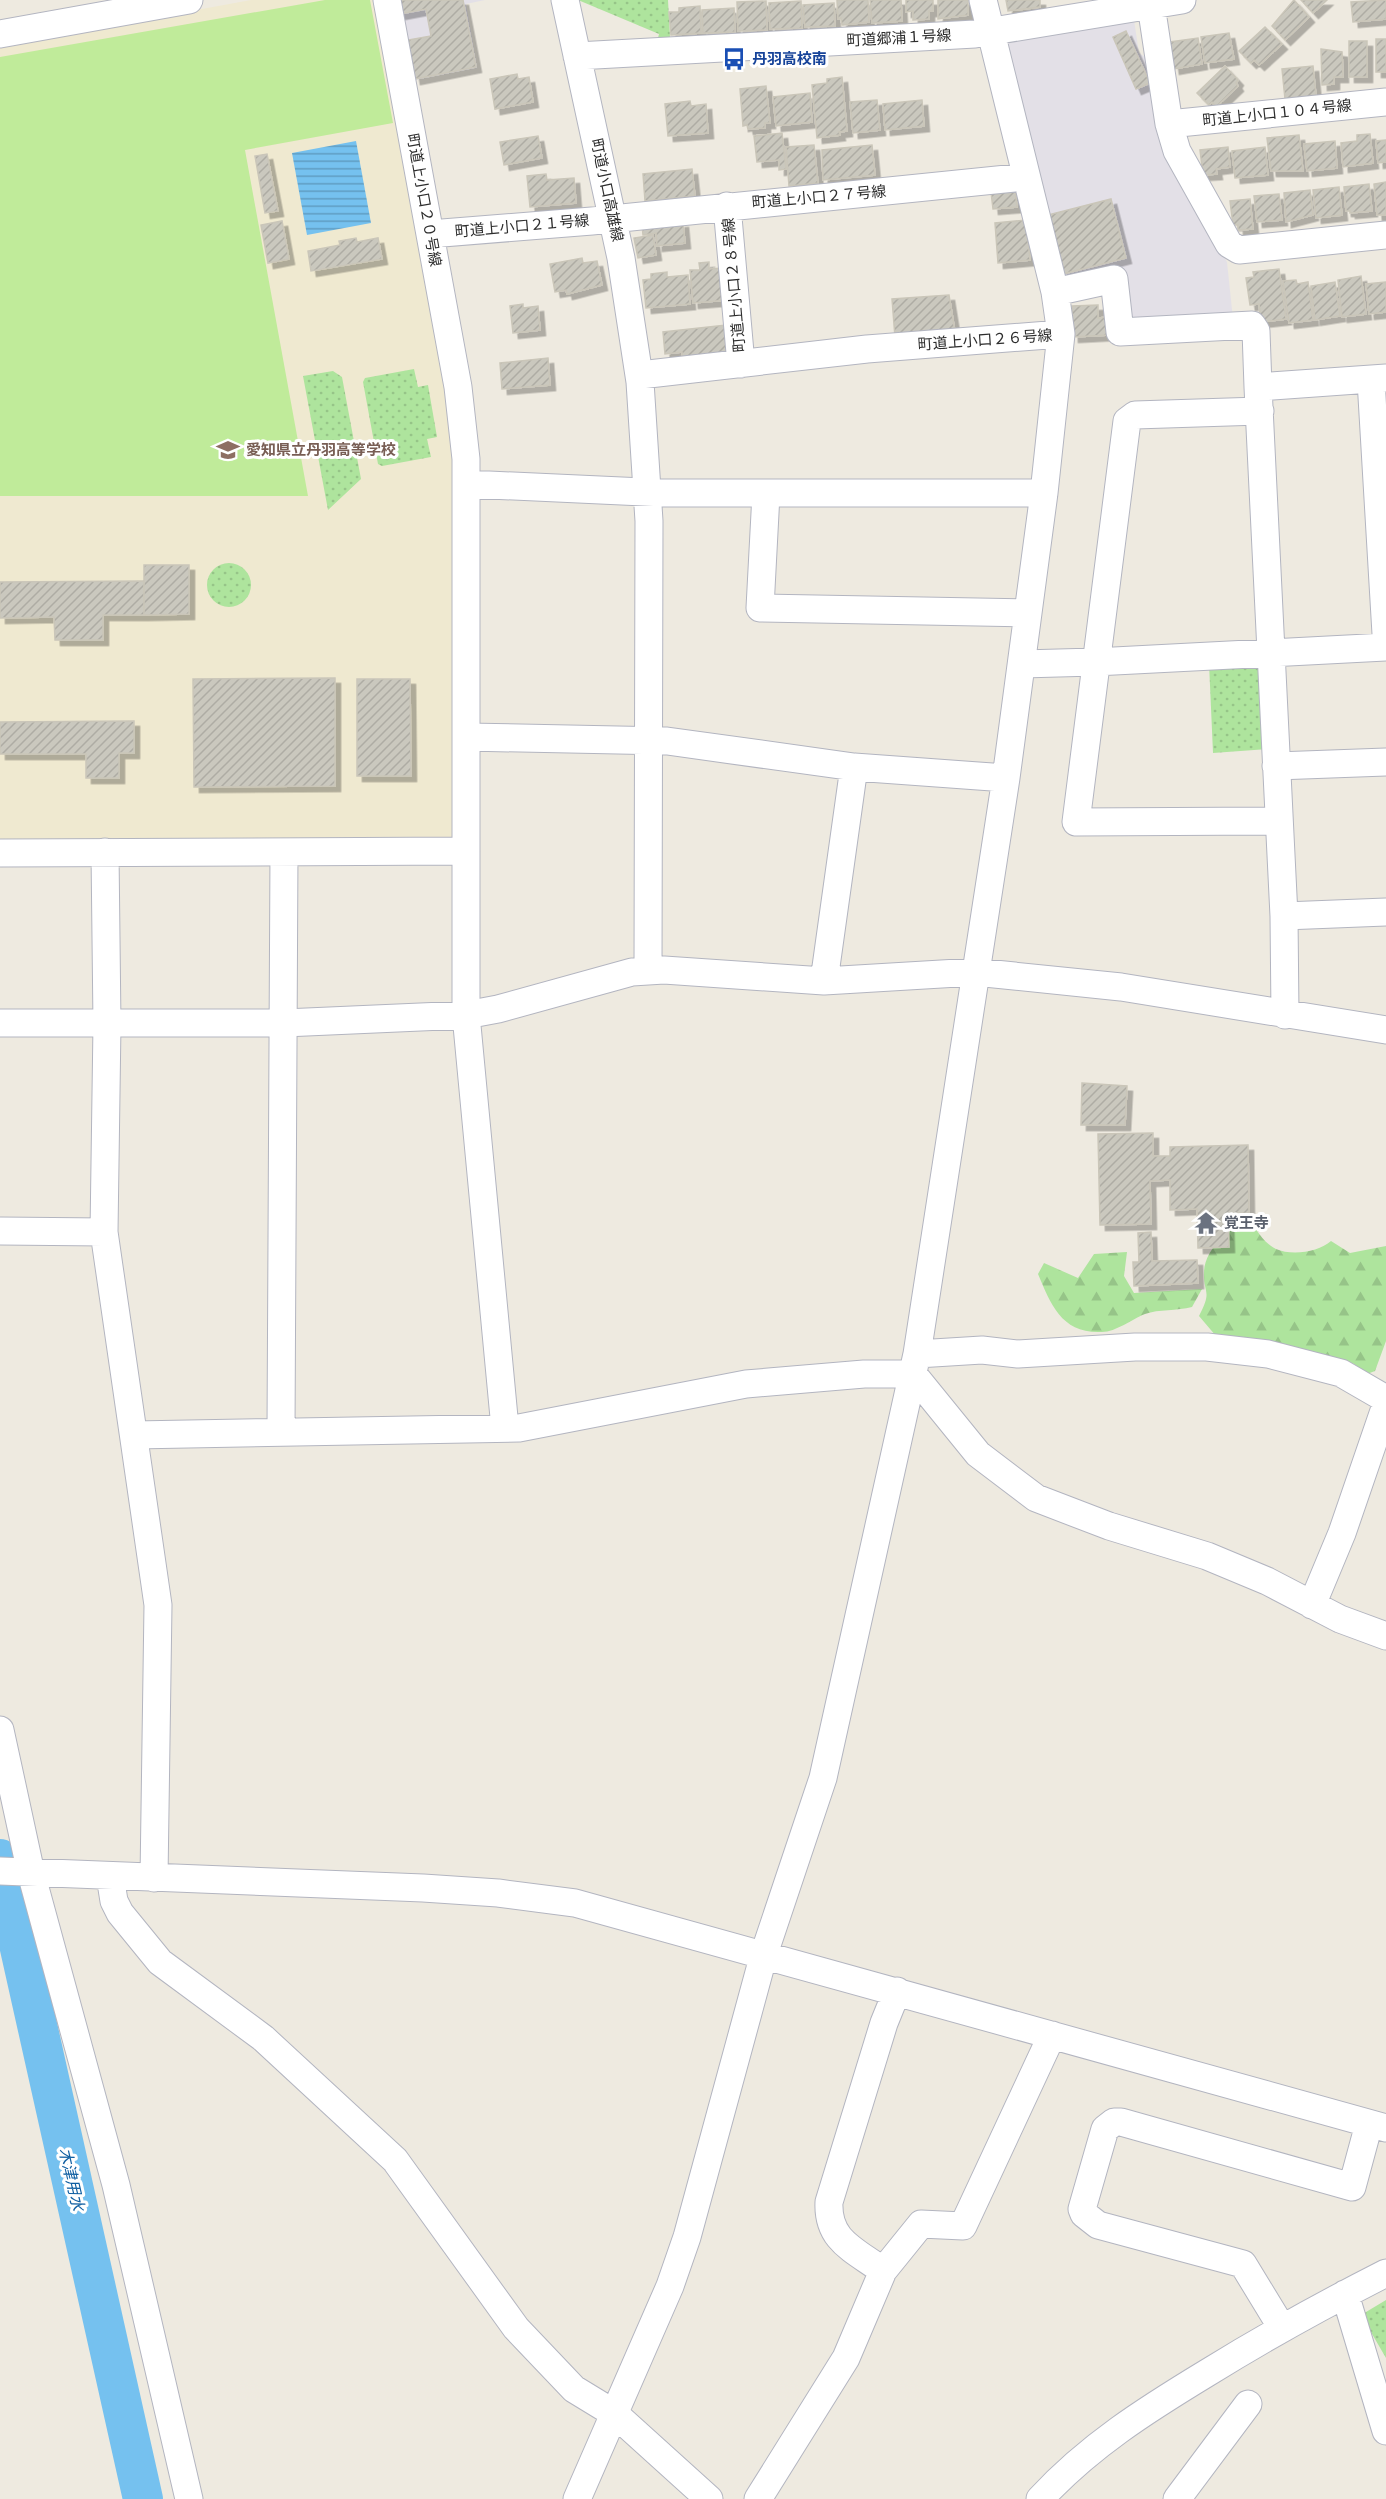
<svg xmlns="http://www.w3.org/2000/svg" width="1386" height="2499" viewBox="0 0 1386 2499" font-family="Commissioner,'Noto Sans JP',sans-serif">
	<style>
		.industrial { fill: #e3e0e7 }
		.education { fill: #efe9d0 }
		.forest { fill: url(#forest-firs) }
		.park { fill: url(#park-dots) }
		.pitch { fill: #c0eb9a }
		.water { fill: url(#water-rules) }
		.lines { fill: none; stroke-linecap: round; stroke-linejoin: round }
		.river { stroke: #75c1ef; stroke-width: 40 }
		.building { fill: url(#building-hatch); stroke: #cac6b9; stroke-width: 1.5; filter: url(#shadow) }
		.minor-casing { stroke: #b3b5c0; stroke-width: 29 }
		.minor { stroke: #fff; stroke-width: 27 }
		.labels { text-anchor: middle; stroke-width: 6; stroke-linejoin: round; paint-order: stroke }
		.street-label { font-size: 15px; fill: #2d2d2d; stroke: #fff }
		.transit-label { font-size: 15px; font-weight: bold; fill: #164399; stroke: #fff; text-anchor: start }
		.education-label { font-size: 15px; font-weight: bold; fill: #785e54; stroke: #fff; text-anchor: start }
		.worship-label { font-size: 15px; font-weight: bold; fill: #5b616d; stroke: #fff; text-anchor: start }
		.water-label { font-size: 16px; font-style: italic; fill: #0e5ea1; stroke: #fff }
	</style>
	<defs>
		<pattern id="forest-firs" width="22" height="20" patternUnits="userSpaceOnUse" patternTransform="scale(1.5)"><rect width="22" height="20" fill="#aee49d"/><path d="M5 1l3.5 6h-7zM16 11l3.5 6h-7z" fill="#96c488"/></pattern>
		<pattern id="park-dots" width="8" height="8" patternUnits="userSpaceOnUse" patternTransform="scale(1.5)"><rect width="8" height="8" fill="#aee49d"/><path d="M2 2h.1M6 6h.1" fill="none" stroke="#96c488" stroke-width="1.8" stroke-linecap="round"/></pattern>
		<pattern id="water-rules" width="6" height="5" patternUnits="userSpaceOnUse" patternTransform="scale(1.5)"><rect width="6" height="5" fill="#75c1ef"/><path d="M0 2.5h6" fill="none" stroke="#609dc2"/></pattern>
		<pattern id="building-hatch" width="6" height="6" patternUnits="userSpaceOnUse" patternTransform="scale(1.5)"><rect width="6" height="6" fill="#cac8be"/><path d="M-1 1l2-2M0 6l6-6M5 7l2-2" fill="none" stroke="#aeaca4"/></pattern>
		<filter id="shadow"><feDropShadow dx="5.5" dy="5.5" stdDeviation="0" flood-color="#0004"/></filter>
	</defs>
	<rect width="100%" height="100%" fill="#eeeae0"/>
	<path class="industrial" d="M395,0H485L466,4L477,68L410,81Z
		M1134,20L1139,53L1148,59L1199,214L1227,262L1233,319L1125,325L1120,273L1060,285L1003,50L1011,40Z"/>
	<path class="education" d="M251,0H380L452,397L458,839L0,848V46Z"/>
	<path class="forest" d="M1250,1220C1257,1231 1264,1243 1276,1249C1292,1256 1319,1252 1331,1241L1350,1253L1386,1246V1341L1375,1371L1367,1374L1354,1364L1308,1350L1216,1336L1199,1316C1213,1289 1203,1295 1204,1271C1206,1247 1230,1228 1250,1220Z
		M1127,1252L1124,1276L1134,1293L1202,1289L1192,1307C1177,1311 1159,1309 1145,1314C1132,1319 1116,1332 1102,1332C1062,1334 1051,1305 1038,1274L1044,1263L1078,1278L1094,1254Z"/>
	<path class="park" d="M578,0H668L670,37L658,38L659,34Z
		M414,369L418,387L428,385L437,437L427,439L431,457L382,466L378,464L363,382L365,378Z
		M333,371L342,377L361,479L328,510L303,376Z
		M207 585a22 22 0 1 1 44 0a22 22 0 1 1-44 0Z
		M1254,661L1263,668L1268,749L1213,753L1209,663Z
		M1386,2300V2358L1361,2315Z"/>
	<path class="pitch" d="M325,0H370L393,123L245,150L308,496H0V57Z"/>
	<path class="water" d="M356,141L371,223L307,235L292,153Z"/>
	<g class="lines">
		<path class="river" d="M0,1859L143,2499"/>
	</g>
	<path class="building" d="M397,0H463L476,67L415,79L408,40L431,36L426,9L399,14Z
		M837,0H868L869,22L842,25L841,18L838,19Z
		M870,0H901L902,21L872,23Z
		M906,0H933V11H929V19L913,20V11L906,12Z
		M938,0H968V15L938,19Z
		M1006,0H1040V7L1008,11Z
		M1294,0L1309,17L1285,40L1272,26Z
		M1301,0H1327L1313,13Z
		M1386,0V19L1353,22L1351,2Z
		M766,1L767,30L738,31L737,2Z
		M801,1L802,28L770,29L769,3Z
		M834,3L835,26L805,27L803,5Z
		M700,6L701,33L671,35L669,12H679V8Z
		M734,8L735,32L703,33L702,10Z
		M1265,27L1282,44L1259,65L1254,60L1251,63L1239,51Z
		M1126,31L1150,83L1136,89L1113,37Z
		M1229,33L1234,59L1205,63L1201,37Z
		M1198,38L1202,64L1174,69L1170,42Z
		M1376,39H1386V72H1376Z
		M1349,41H1367V77H1349Z
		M1321,49L1342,52L1343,77H1334V84L1322,85Z
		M1225,66L1238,80L1236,83L1238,86L1216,107L1212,102L1209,105L1197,93Z
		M1313,66L1316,96L1285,99L1282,69Z
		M517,74L518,79L529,77L533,102L495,109L490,79Z
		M842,77L847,131L839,132L840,135L817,138L812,85L827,83V79Z
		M766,86L770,123H765V128L748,129L747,125L743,126L740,89Z
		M810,93L812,122L776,126L773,97Z
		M877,100L880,130L853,133L850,102Z
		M922,100L924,126L885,130L883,104Z
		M690,101L691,106L706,104L708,133L668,136L665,104Z
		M782,133L786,169L779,170V160L757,162L754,136Z
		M1370,134L1373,163L1343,167L1341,143L1357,141V135Z
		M1299,135L1303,171H1271L1267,138Z
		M538,136L542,158L504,165L500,142Z
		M1386,140V162L1378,163L1376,141Z
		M1335,141L1337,168L1307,171L1304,144Z
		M814,145L818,183L789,186L786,147Z
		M872,145L875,175L823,180L822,150Z
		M1228,147L1230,167L1216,169L1217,174L1203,175L1200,150Z
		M1265,147L1268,175L1235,178L1232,151Z
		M267,154L278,211L265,213L255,156Z
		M692,169L695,196L645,201L643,174Z
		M546,174L547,180L574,178L576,203L530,207L527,176Z
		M1386,182V210L1385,215H1377L1374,184Z
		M1369,184L1372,211L1350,213V211H1346L1344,187Z
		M1339,187L1342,215L1316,218L1313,190Z
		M1015,189L1017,207L993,209L991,192Z
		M1310,190L1313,215L1286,222L1284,193Z
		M1279,194L1282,220L1257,222L1254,196Z
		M1111,199L1126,258L1063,274L1048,215Z
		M1250,199L1253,229L1238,230V225H1233L1230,201Z
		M1026,220L1030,260L998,263L995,223Z
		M282,221L289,259L268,263L261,225Z
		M683,222L685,243L657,246L656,233L643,235L642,225Z
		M653,235L656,255L638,258L634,238Z
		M356,238L357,242L378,238L382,259L311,271L308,251L340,245L339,241Z
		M582,258L583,263L597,261L602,285L567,294L566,290L555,292L550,264Z
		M709,262V269L723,268L728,300L693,303L690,270H700L699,263Z
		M1279,269L1286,319L1261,322L1259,304L1250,305L1246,278L1254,277L1253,272Z
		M667,272V277L688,275L690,304L646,308L643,280L651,279V274Z
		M1361,276L1366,314L1342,317L1338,280Z
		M1296,280L1297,284L1308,282L1313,320L1289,323L1283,281Z
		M1335,282L1340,316L1315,320L1311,286Z
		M1386,282V312L1369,314L1366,284Z
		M949,295L955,332L895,337L892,299Z
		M523,304V308L538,306L540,330L513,333L510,306Z
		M1098,305V318L1109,317V335L1073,337L1072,306Z
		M726,325L729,355L683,360L682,352L665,354L663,332Z
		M548,358L550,385L502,389L500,363Z
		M144,565H189V614L144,615Z
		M144,581V615H103V640H55L54,617L0,618V582Z
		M335,678V786L194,787L193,679Z
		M357,679H410L411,776H357Z
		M134,721V753H119V778H86V754H0V722Z
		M1082,1083L1127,1086L1125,1125H1081Z
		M1153,1133V1156H1170V1147L1248,1145L1249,1213L1228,1214L1229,1247L1198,1248L1197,1209L1170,1210V1180L1150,1181L1151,1224L1100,1225L1098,1134Z
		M1151,1232L1152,1261L1197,1260L1198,1283L1134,1286L1133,1262H1139L1138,1233Z"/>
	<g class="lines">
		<g class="minor-casing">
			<path id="minor" d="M387,0L458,387L466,459V1015L505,1428
				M565,0L621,258L640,382L649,521L648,970
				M1151,5L1169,124L1177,151L1229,244L1239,250L1386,235
				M0,34L189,0
				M577,56L975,34L1182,0
				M1169,124L1386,102
				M727,206L741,364
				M430,234L592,221L1025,177
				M1055,292L1114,279L1120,332L1252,325L1256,331L1258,387
				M640,375L867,349L1061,334L1055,292L983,0
				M1371,380L1386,634
				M1260,411L1135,415L1127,421L1076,822L1278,821
				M468,484L665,493H1044
				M766,494L760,608L1028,613
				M1022,664L1095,662L1386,647
				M466,737L667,741L854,767L1006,778
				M1276,766L1386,762
				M105,852L107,1024L104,1232L158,1605L154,1878
				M0,853L466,851
				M1284,916L1386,912
				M824,981L854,767
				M1285,1015L1284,916L1258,387L1386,378
				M0,1023H284L466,1015L498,1009L632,972L664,970L824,981L975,972L1121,987L1386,1030
				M0,1231L104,1232
				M917,1354L982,1350L1018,1354L1135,1347H1207L1268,1354L1341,1373L1386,1399
				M281,1431L284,852
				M134,1435L519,1428L746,1384L864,1374H913L978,1454L1036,1498L1109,1526L1207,1556L1267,1581L1340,1619L1386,1636
				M1312,1605L1342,1533L1386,1405
				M0,1730L31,1873L116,2185L189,2499
				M0,1871L423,1888L498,1893L575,1903L1386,2128
				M110,1876L114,1901L120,1913L160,1962L263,2038L395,2160L516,2328L574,2389L615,2414L709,2499
				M883,2271C855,2250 827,2241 829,2202L884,2023L897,1991
				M1345,2294L1386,2431
				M1282,2328L1243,2264L1098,2225L1084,2214L1082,2209L1105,2129L1114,2122H1121L1352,2187L1369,2124
				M577,2499L670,2286L687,2237L764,1954L823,1778L917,1354L1006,778L1044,493L1061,334
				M758,2499L846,2358L883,2271L921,2224L963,2226L1052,2035
				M1040,2499C1089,2446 1146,2410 1207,2373C1265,2337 1325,2304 1386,2273
				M1177,2499L1248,2404"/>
		</g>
		<use href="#minor" class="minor"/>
	</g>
	<defs>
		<g id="bus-bare" transform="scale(1.8)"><path d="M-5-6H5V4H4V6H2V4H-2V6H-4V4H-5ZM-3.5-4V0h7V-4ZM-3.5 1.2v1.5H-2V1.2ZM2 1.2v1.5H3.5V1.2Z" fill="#1a4fb4" stroke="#fff" stroke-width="2.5" paint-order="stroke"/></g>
		<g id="school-bare" transform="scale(1.8)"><path d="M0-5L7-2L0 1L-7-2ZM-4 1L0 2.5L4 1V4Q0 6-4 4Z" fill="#8d6e63" stroke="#fff" stroke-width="2.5" paint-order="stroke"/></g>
		<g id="temple-bare" transform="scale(1.8)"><path d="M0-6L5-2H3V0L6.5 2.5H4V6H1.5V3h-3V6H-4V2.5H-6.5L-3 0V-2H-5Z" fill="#6b7280" stroke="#fff" stroke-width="2.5" paint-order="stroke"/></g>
	</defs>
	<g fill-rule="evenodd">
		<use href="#bus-bare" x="734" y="59"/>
		<use href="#school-bare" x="228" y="450"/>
		<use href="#temple-bare" x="1206" y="1223"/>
	</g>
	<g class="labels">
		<g class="street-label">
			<text transform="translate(899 38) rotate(-3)" y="5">町道郷浦１号線</text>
			<text transform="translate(1277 113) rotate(-6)" y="5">町道上小口１０４号線</text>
			<text transform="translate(607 190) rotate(78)" y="5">町道小口高雄線</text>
			<text transform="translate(819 197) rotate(-5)" y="5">町道上小口２７号線</text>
			<text transform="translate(424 200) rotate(80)" y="5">町道上小口２０号線</text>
			<text transform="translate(522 226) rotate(-5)" y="5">町道上小口２１号線</text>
			<text transform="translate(734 285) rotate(-95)" y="5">町道上小口２８号線</text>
			<text transform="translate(985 340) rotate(-4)" y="5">町道上小口２６号線</text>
		</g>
		<g class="transit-label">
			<text x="752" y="64">丹羽高校南</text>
		</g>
		<g class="education-label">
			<text x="246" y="455">愛知県立丹羽高等学校</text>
		</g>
		<g class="worship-label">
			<text x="1224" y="1228">覚王寺</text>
		</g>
		<g class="water-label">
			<text transform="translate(72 2179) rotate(77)" y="6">木津用水</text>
		</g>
	</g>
</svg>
